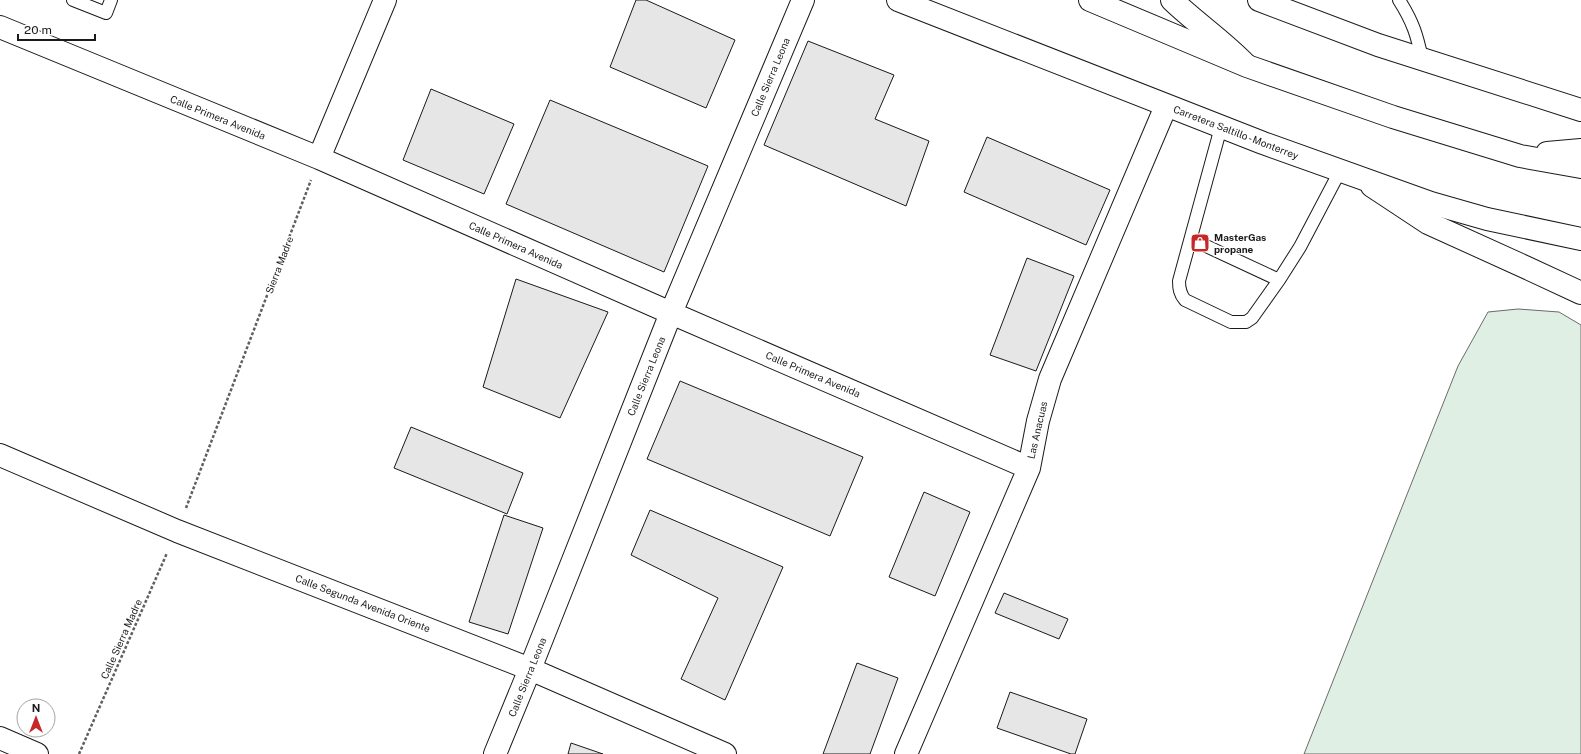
<svg xmlns="http://www.w3.org/2000/svg" width="1581" height="754" viewBox="0 0 1581 754" font-family="'Public Sans',sans-serif">
	<style>
		.green { fill: #e0efe3; stroke: #6a6a6a }
		.building { fill: #e6e6e6; stroke: #1a1a1a }
		.lines { fill: none; stroke-linecap: round; stroke-linejoin: round }
		.lane-casing { stroke: #1a1a1a; stroke-width: 14 }
		.street-casing { stroke: #1a1a1a; stroke-width: 24 }
		.secondary-casing { stroke: #1a1a1a; stroke-width: 24 }
		.primary-casing { stroke: #1a1a1a; stroke-width: 24 }
		.path { stroke: #5f5f5f; stroke-width: 2.5; stroke-dasharray: 3 2; stroke-linecap: butt }
		.lane { stroke: #fff; stroke-width: 12 }
		.street { stroke: #fff; stroke-width: 22 }
		.secondary { stroke: #fff; stroke-width: 22 }
		.primary { stroke: #fff; stroke-width: 22 }
		.labels { text-anchor: middle; stroke-width: 3; stroke-linejoin: round; paint-order: stroke }
		.street-label { font-size: 10px; fill: #1a1a1a; stroke: #fff }
		.poi-label { font-size: 10px; font-weight: bold; fill: #1a1a1a; stroke: #fff; text-anchor: start }
	</style>
	<rect width="100%" height="100%" fill="#fff"/>
	<path class="green" d="M1518,309L1559,312L1581,325V754H1304L1458,366L1488,312Z"/>
	<path class="building" d="M636,0H646L735,40L706,108L610,67Z
		M808,41L894,75L875,119L929,141L906,206L764,145Z
		M431,89L514,124L484,194L403,160Z
		M550,100L708,166L664,272L506,204Z
		M987,137L1110,190L1086,245L964,192Z
		M1027,258L1074,276L1036,371L990,355Z
		M516,279L608,312L560,418L483,387Z
		M680,381L863,457L830,536L647,459Z
		M411,427L523,473L507,514L394,468Z
		M924,492L970,512L935,596L889,577Z
		M650,510L783,567L725,700L681,679L718,598L631,555Z
		M504,515L543,528L508,634L469,622Z
		M1004,593L1068,619L1059,639L995,613Z
		M857,663L898,678L870,754H823Z
		M1010,692L1087,719L1075,754H1071L997,728Z
		M571,743L603,754H568Z"/>
	<g class="lines">
		<g class="lane-casing">
			<path id="lane" d="M73,0L106,13L111,0
				M1399,0C1413,22 1417,35 1422,59
				M1191,239L1279,280L1252,318L1246,322H1231L1185,300C1180,294 1179,289 1179,281L1221,127
				M1279,280L1300,247L1340,171"/>
		</g>
		<g class="street-casing">
			<path id="street" d="M0,27L319,158L671,313L1029,468
				M319,158L385,0
				M0,455L177,531L530,669L725,754
				M0,738L37,754
				M495,754L530,669L671,313L803,0
				M906,754L1029,468L1038,421L1050,379L1166,106"/>
		</g>
		<g class="secondary-casing">
			<path id="secondary" d="M1172,0C1196,23 1223,41 1246,65
				M1372,186L1428,223L1525,267L1581,293"/>
		</g>
		<g class="primary-casing">
			<path id="primary" d="M898,0L1263,143L1431,203L1487,219L1581,239
				M1090,0L1247,66L1393,117L1520,156L1581,167
				M1259,0L1378,45L1581,110
				M1547,153L1581,150"/>
		</g>
		<path class="path" d="M186,508L311,180
			M79,754L167,553"/>
		<use href="#lane" class="lane"/>
		<use href="#street" class="street"/>
		<use href="#secondary" class="secondary"/>
		<use href="#primary" class="primary"/>
	</g>
	<defs>
		<g id="shop-square" transform="scale(1)"><rect x="-9" y="-9" width="18" height="18" rx="4" fill="#c62828" stroke="#fff"/><path d="M-5-2.5h2.3a2.7 3.5 0 0 1 5.4 0H5L5.5 6h-11ZM-1.5-2.5h3a1.5 2.3 0 0 0-3 0Z" fill="#fff"/></g>
	</defs>
	<g fill-rule="evenodd">
		<use href="#shop-square" x="1200" y="243"/>
	</g>
	<g class="labels">
		<g class="street-label">
			<text transform="translate(770 77) rotate(-67)" y="4">Calle Sierra Leona</text>
			<text transform="translate(218 117) rotate(22)" y="4">Calle Primera Avenida</text>
			<text transform="translate(1236 132) rotate(21)" y="4">Carretera Saltillo - Monterrey</text>
			<text transform="translate(516 245) rotate(24)" y="4">Calle Primera Avenida</text>
			<text transform="translate(279 265) rotate(-69)" y="4">Sierra Madre</text>
			<text transform="translate(813 374) rotate(23)" y="4">Calle Primera Avenida</text>
			<text transform="translate(646 376) rotate(-68)" y="4">Calle Sierra Leona</text>
			<text transform="translate(1037 430) rotate(-77)" y="4">Las Anacuas</text>
			<text transform="translate(363 603) rotate(21)" y="4">Calle Segunda Avenida Oriente</text>
			<text transform="translate(121 639) rotate(-66)" y="4">Calle Sierra Madre</text>
			<text transform="translate(527 677) rotate(-68)" y="4">Calle Sierra Leona</text>
		</g>
		<g class="poi-label">
			<text x="1214" y="241">MasterGas<tspan x="1214" dy="12">propane</tspan></text>
		</g>
	</g>
	<g transform="translate(36 718)"><circle r="19" fill="#ffffff" stroke="#a3a3a3"/>
	<path d="M0-3L7 15L0 10L-7 15Z" fill="#c62828"/>
	<text y="-6" font-size="11" font-weight="bold" text-anchor="middle" fill="#1a1a1a">N</text>
	</g>
	<path d="M18 34v6h77v-6" fill="none" stroke="#1a1a1a" stroke-width="2"/>
	<text x="24" y="34" font-size="12" fill="#1a1a1a" stroke="#ffffff" stroke-width="3" paint-order="stroke">20 m</text>
</svg>
